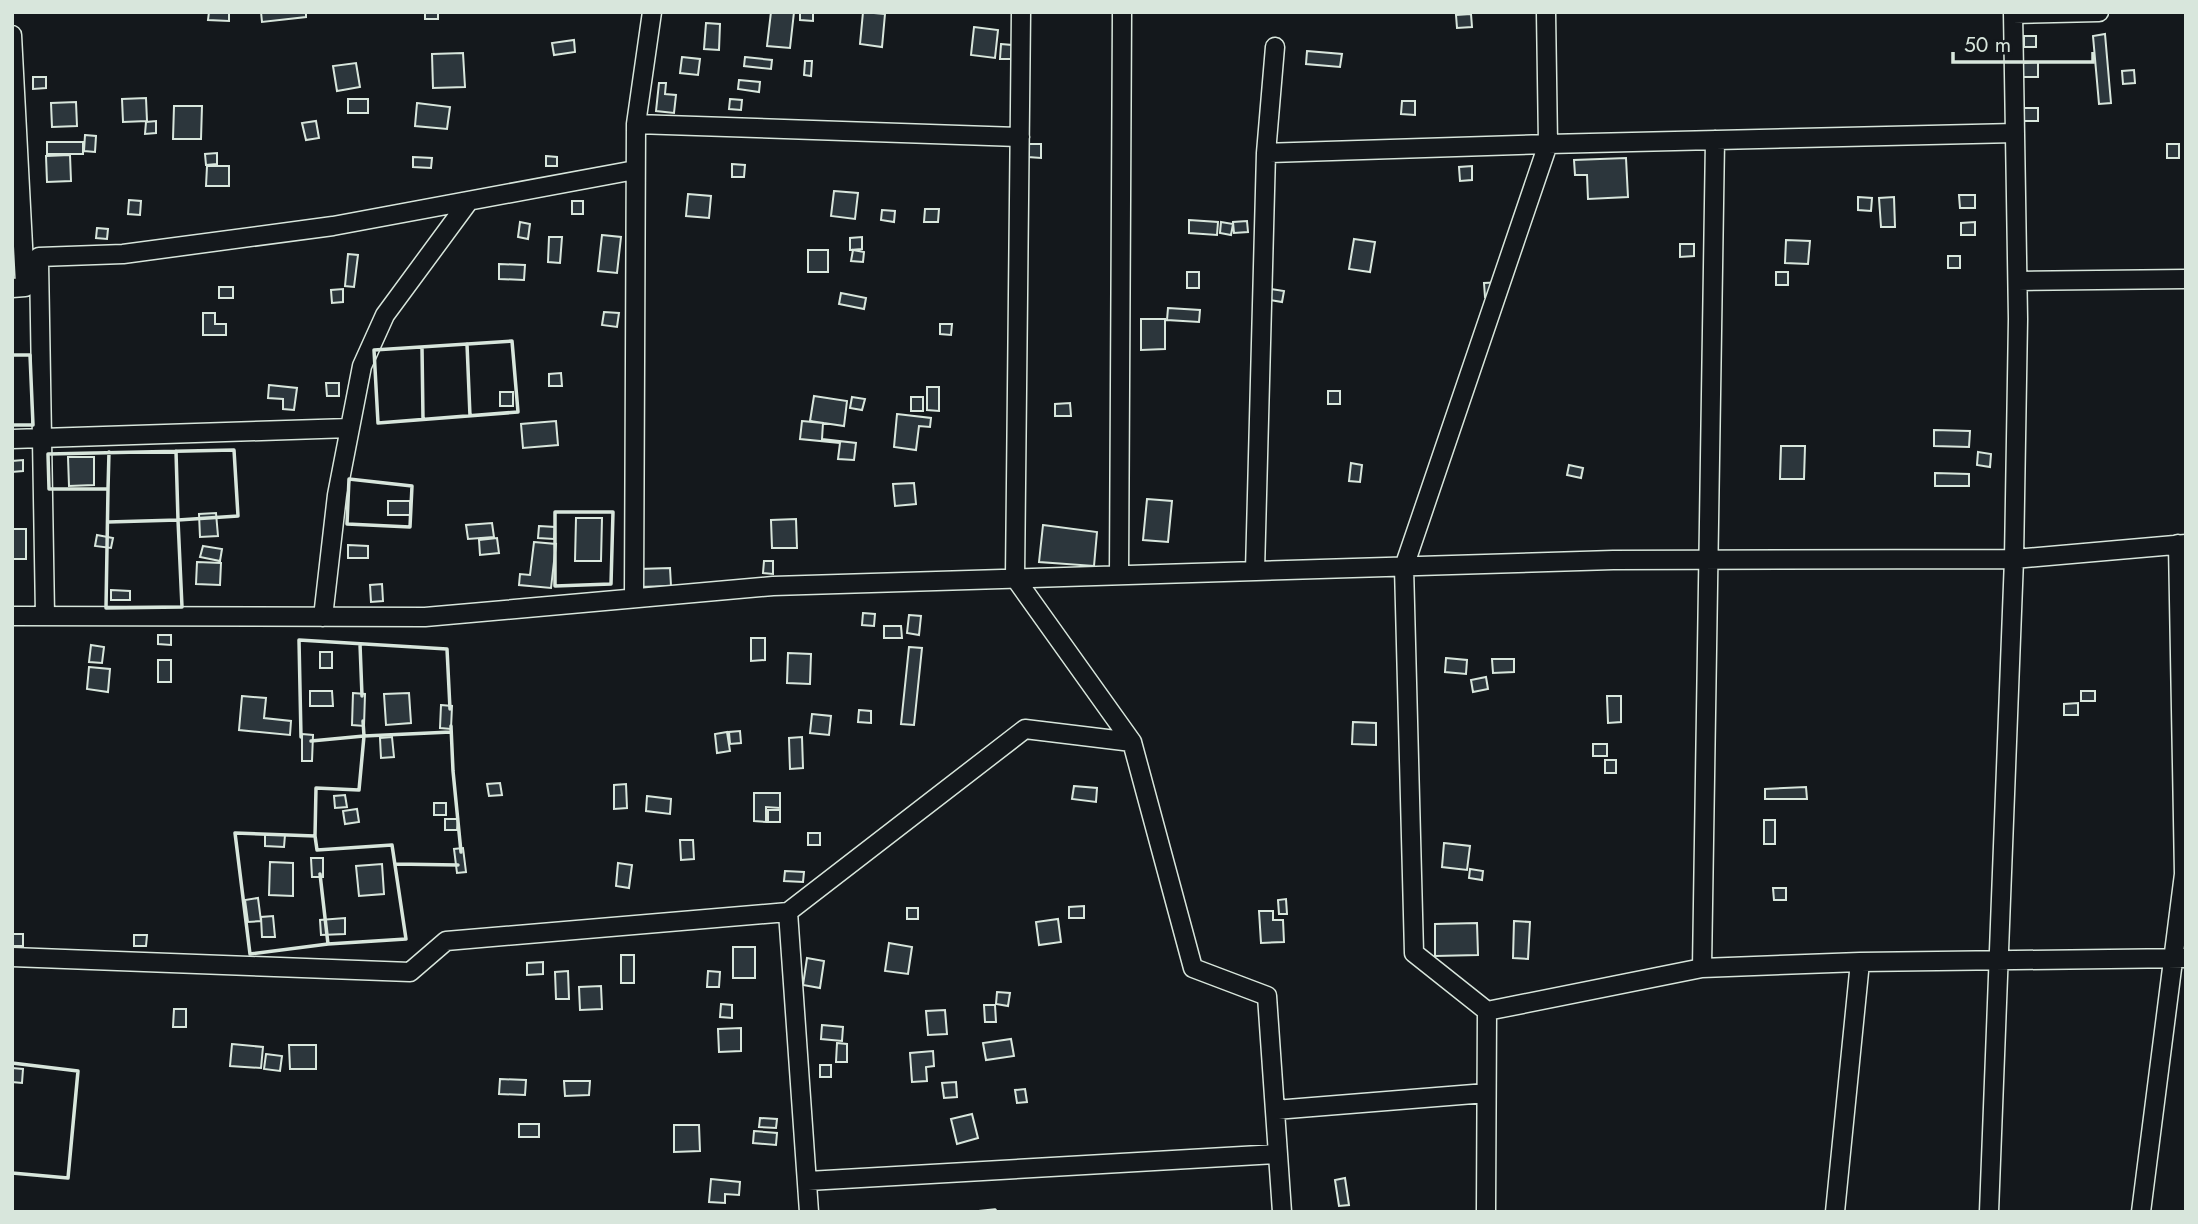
<svg xmlns="http://www.w3.org/2000/svg" width="2198" height="1224" viewBox="0 0 2198 1224" font-family="Jost,sans-serif">
	<style>
		.building { fill: #2c363c; stroke: #d8e6dc; stroke-width: 2 }
		.lines { fill: none; stroke-linecap: round; stroke-linejoin: round }
		.street-casing { stroke: #d8e6dc; stroke-width: 21 }
		.street { stroke: #14181c; stroke-width: 18 }
		.wall { stroke: #d8e6dc; stroke-width: 3.5 }
	</style>
	<rect width="100%" height="100%" fill="#14181c"/>
	<path class="building" d="M209,12H229V21L208,20Z
		M261,12H306V17L262,22Z
		M425,12H438V19H425Z
		M771,12H794L790,48L767,46Z
		M800,12H813V21L800,20Z
		M863,12L885,14L882,47L860,44Z
		M1471,14L1472,27L1457,28L1456,15Z
		M706,23L720,24L719,50L704,49Z
		M974,27L998,30L995,58L971,55Z
		M2105,34L2111,103L2099,104L2093,36Z
		M2024,36H2036V47H2024Z
		M574,40L575,52L554,55L552,43Z
		M1001,44L1012,45L1011,59H1000Z
		M1307,51L1342,54L1340,67L1306,64Z
		M463,53L465,87L433,88L432,54Z
		M682,57L700,59L698,75L680,73Z
		M745,57L772,60L771,69L744,66Z
		M805,61H812L811,76L804,75Z
		M2038,62V77H2023V63Z
		M356,63L360,87L337,91L333,66Z
		M2134,70L2135,83L2123,84L2122,71Z
		M33,77H46V88L33,89Z
		M739,80L760,82L759,92L738,89Z
		M659,83H666L665,94L676,95L674,113L656,111Z
		M146,98L147,121L123,122L122,99Z
		M348,99H368V113H348Z
		M730,99L742,100L741,110L729,109Z
		M1402,101H1415V115L1401,114Z
		M76,102L77,126L52,127L51,103Z
		M417,103L450,107L447,129L415,126Z
		M174,106H202L201,139H173Z
		M2024,108H2038V121H2024Z
		M156,121V133L145,134L146,122Z
		M316,121L319,138L306,140L302,123Z
		M85,135L96,136L95,152L84,151Z
		M47,142H83V154H47Z
		M1028,144H1041V158L1028,157Z
		M2167,144H2179V158H2167Z
		M217,153V164L206,165L205,154Z
		M70,155L71,181L47,182L46,156Z
		M546,156L557,157V166H546Z
		M413,157L432,158L431,168L413,167Z
		M1626,158L1628,197L1588,199L1587,175H1575L1574,160Z
		M732,164L745,165L744,177H732Z
		M207,166H229V186H206Z
		M1472,166V180L1460,181L1459,167Z
		M834,191L858,193L855,219L831,216Z
		M688,194L711,196L709,218L686,216Z
		M1959,195H1975V208H1960Z
		M1858,197L1872,198L1871,211L1858,210Z
		M1894,197L1895,227H1881L1879,198Z
		M129,200L141,201L140,215L128,214Z
		M572,201H583V214H572Z
		M925,209H939L938,222H924Z
		M882,210L895,211L894,222L881,220Z
		M1189,220L1218,222L1217,235L1189,233Z
		M1247,221L1248,232L1234,233L1233,222Z
		M520,222L530,224L528,239L518,237Z
		M1221,222L1233,224L1231,235L1220,233Z
		M1975,222V235H1961V223Z
		M97,228L108,229L107,239L96,238Z
		M602,235L621,237L617,273L598,271Z
		M549,237H562L560,263L548,262Z
		M862,237V249L850,250V238Z
		M1354,239L1375,242L1370,272L1349,269Z
		M1786,240L1810,241L1808,264L1785,263Z
		M1680,244H1694V256L1680,257Z
		M808,250H828V272H808Z
		M853,250L864,252L863,262L851,261Z
		M348,254L358,255L354,287L345,286Z
		M1948,256H1960V268H1948Z
		M499,264L525,265L524,280L499,279Z
		M1187,272H1199V288H1187Z
		M1776,272H1788V285H1776Z
		M1505,282L1506,296L1485,297L1484,283Z
		M219,287H233V298H219Z
		M343,289V302L332,303L331,290Z
		M1271,289L1284,291L1282,302L1270,300Z
		M841,293L866,298L864,309L839,304Z
		M1168,308L1200,310L1199,322L1167,320Z
		M604,312L619,313L617,327L602,325Z
		M203,313H215V324H226V335H203Z
		M1141,319H1165V349L1141,350Z
		M940,324H952L951,335L940,334Z
		M561,373L562,386H549V374Z
		M326,383H339V396H327Z
		M269,385L297,388L294,410L283,409V399L268,398Z
		M927,387H939V411L927,410Z
		M1328,391H1340V404H1328Z
		M500,392H513V406H500Z
		M814,396L847,401L844,426L810,421Z
		M852,397L865,399L862,410L850,408Z
		M911,397H923V411H911Z
		M1070,403L1071,416H1055V404Z
		M897,414L931,418L930,427L919,426L916,450L894,447Z
		M556,421L558,445L523,448L521,424Z
		M802,421L823,423L822,439L856,443L854,460L838,459L840,443L800,439Z
		M1934,430L1970,431L1969,447L1934,446Z
		M1781,446H1805L1804,479H1780Z
		M1978,452L1991,454L1990,467L1977,465Z
		M68,457H94V485L69,486Z
		M23,460V471L12,472V461Z
		M1351,463L1362,465L1360,482L1349,481Z
		M1569,465L1583,468L1581,478L1567,475Z
		M1935,473L1969,474V486H1935Z
		M914,483L916,504L895,506L893,484Z
		M1147,499L1172,501L1168,542L1143,540Z
		M388,501H410V515H388Z
		M216,513L218,536L200,537L199,514Z
		M576,518H602L601,561H575Z
		M796,519L797,548H772L771,520Z
		M492,523L494,537L468,539L466,525Z
		M1043,525L1097,532L1094,566L1039,562Z
		M539,526L555,527L554,539L538,538Z
		M12,529H26V559H12Z
		M97,535L113,538L111,548L95,546Z
		M497,538L499,553L480,555L479,540Z
		M534,542L556,544L551,588L519,585L520,574L530,575Z
		M348,545L368,546V558H348Z
		M203,546L222,549L220,561L200,557Z
		M764,561H773V574L763,573Z
		M197,562L221,563L220,585L196,584Z
		M670,568L671,586L638,587V569Z
		M382,584L383,601L371,602L370,585Z
		M111,590L130,591V600H111Z
		M863,613L875,614L874,626L862,625Z
		M909,615L921,616L919,635L907,633Z
		M884,626H901L902,638H884Z
		M158,635H171V645L158,644Z
		M751,638H765V660L751,661Z
		M91,645L104,647L102,663L89,662Z
		M909,647L922,648L914,725L901,724Z
		M320,652H332V668H320Z
		M788,653L811,654L810,684L787,683Z
		M1446,658L1467,660L1466,674L1445,672Z
		M1492,659H1514V672L1493,673Z
		M158,660H171V682H158Z
		M89,667L110,669L108,692L87,689Z
		M1486,677L1488,689L1473,692L1471,680Z
		M310,691H332L333,706H310Z
		M2081,691H2095V701H2081Z
		M353,693L365,694L364,726L352,725Z
		M409,693L411,723L386,725L384,694Z
		M242,696L266,698L264,718L291,721L290,735L239,730Z
		M1607,696H1621V722L1608,723Z
		M2078,703V715H2064V704Z
		M441,705L452,706L451,729L440,728Z
		M859,710L871,711V723L858,722Z
		M812,714L831,716L829,735L810,733Z
		M1353,722L1376,723V745L1352,744Z
		M740,731L741,743L730,744L729,732Z
		M727,732L730,751L717,753L715,734Z
		M302,734L313,735L312,761H302Z
		M392,737L394,757L381,758L380,738Z
		M802,737L803,768L790,769L789,738Z
		M1593,744H1607V756H1593Z
		M1605,760H1616V773H1605Z
		M500,783L502,795L489,796L487,784Z
		M626,784L627,808L614,809V785Z
		M1074,786L1097,788L1096,802L1072,799Z
		M1806,787L1807,799H1765V789Z
		M754,793H780V808L766,807V822L754,821Z
		M345,795L347,807L335,808L334,796Z
		M647,796L671,799L670,814L646,811Z
		M434,803H446V815H434Z
		M357,809L359,822L345,824L343,811Z
		M768,810H780V822H768Z
		M445,819H458L457,830H445Z
		M1764,820H1775V844H1764Z
		M808,833H820V845H808Z
		M265,834L285,835L284,847L265,846Z
		M680,840H693L694,859L681,860Z
		M1444,843L1470,846L1467,870L1442,867Z
		M463,848L466,872L457,873L454,849Z
		M311,858H323V877H312Z
		M270,862L293,863V896L269,895Z
		M618,863L632,865L629,888L616,886Z
		M382,864L384,894L359,896L356,866Z
		M1470,869L1483,871L1482,880L1469,878Z
		M785,871L804,872L803,882L784,881Z
		M1773,888H1786V900H1774Z
		M258,898L261,921L248,922L245,900Z
		M1286,899L1287,914H1279L1278,900Z
		M1084,906V918H1069V907Z
		M907,908H918V919H907Z
		M1259,911H1273V920H1283L1284,942L1261,943Z
		M273,916L275,937H262L261,917Z
		M345,918V934L321,935L320,920Z
		M1058,919L1061,942L1039,945L1036,922Z
		M1514,921L1530,922L1528,959L1513,958Z
		M1477,923L1478,955L1435,956V924Z
		M12,934H23V946H12Z
		M134,935H147L146,946H134Z
		M889,943L912,947L908,974L885,971Z
		M733,947H755V978H733Z
		M621,955H634V983H621Z
		M807,958L824,961L820,988L803,985Z
		M543,962V974L527,975V963Z
		M568,971L569,999H556L555,972Z
		M708,971L720,972L719,987H707Z
		M601,986L602,1009L580,1010L579,987Z
		M997,992L1010,993L1008,1006L996,1004Z
		M721,1004L732,1005V1018L720,1017Z
		M984,1005H995L996,1022H985Z
		M174,1009H186V1027H173Z
		M945,1010L947,1034L928,1035L926,1011Z
		M822,1025L843,1027L842,1041L821,1039Z
		M741,1028V1051L719,1052L718,1029Z
		M1011,1039L1014,1056L986,1060L983,1043Z
		M837,1043L847,1044V1062H836Z
		M232,1044L263,1047L261,1068L230,1066Z
		M289,1045H316V1069H290Z
		M933,1051L934,1066L926,1067L927,1081L912,1082L910,1053Z
		M266,1054L282,1056L280,1071L264,1069Z
		M820,1065H831V1077H820Z
		M12,1068L23,1069L22,1083L12,1082Z
		M500,1079L526,1080L525,1095L499,1094Z
		M564,1081H590L589,1095L565,1096Z
		M956,1082L957,1097L944,1098L942,1083Z
		M1025,1089L1027,1102L1017,1103L1015,1090Z
		M972,1114L978,1138L957,1144L951,1119Z
		M760,1118L777,1119L776,1128L759,1127Z
		M519,1124H539V1137H519Z
		M674,1125H699L700,1151L674,1152Z
		M754,1131L777,1133L776,1145L753,1143Z
		M1345,1178L1349,1205L1339,1206L1335,1180Z
		M711,1179L740,1182L739,1195L725,1194V1203L709,1202Z"/>
	<g class="lines">
		<g class="street-casing">
			<path id="street" d="M1021,12L1015,578L1132,742L1193,968L1267,996L1282,1212
				M2013,14L2099,12
				M12,35L25,284
				M636,124L1020,137
				M1266,153L1548,144L2015,133
				M39,262L45,615
				M2018,281L2186,279
				M12,288L25,287L39,257L123,254L333,226L635,170
				M12,439L350,428
				M1255,571L1266,153L1275,47
				M1119,575L1122,12
				M634,598L636,124L652,12
				M12,616L425,617L773,586L1613,560L2014,559L2186,544
				M323,617L337,495L362,366L385,315L469,201
				M788,912L809,1212
				M12,957L410,972L446,941L788,912L1025,729L1132,742
				M1702,968L1715,140
				M1487,1011L1702,968L1860,962L2186,958
				M1275,1110L1486,1093
				M808,1181L1278,1154
				M1486,1212L1487,1011L1414,953L1404,567L1548,144L1546,12
				M1835,1212L1860,962
				M1989,1212L2014,559L2018,319L2013,12
				M2141,1212L2184,874L2178,544"/>
		</g>
		<use href="#street" class="street"/>
		<path class="wall" d="M512,341L518,412L378,423L374,350Z
			M467,344L470,416
			M422,347L423,419
			M12,355H30L33,425H12
			M234,450L238,516L178,520L182,607L106,608L108,489H49L48,454Z
			M349,479L412,486L410,527L347,524Z
			M108,489L109,452
			M555,512H613L611,584L555,586Z
			M108,522L178,520L176,451
			M360,644L362,696
			M363,721L364,736L451,732
			M451,726L453,771L461,852
			M301,737L299,640L447,649L450,709
			M311,741L364,736L359,790L316,788L315,836
			M235,833L315,836L317,850L392,845L406,939L328,944L250,954Z
			M395,864L458,865
			M320,874L328,944
			M12,1063L78,1071L68,1178L12,1173
			M390,1212H424
			M976,1212L995,1210L996,1212"/>
	</g>
	<rect width="2198" height="1224" fill="none" stroke="#d8e6dc" stroke-width="28"/>
	<path d="M1953 52v10h140v-10" fill="none" stroke="#d8e6dc" stroke-width="3.5"/>
	<text x="1964" y="52" font-size="21" fill="#d8e6dc" stroke="#14181c" stroke-width="5" paint-order="stroke">50 m</text>
</svg>
